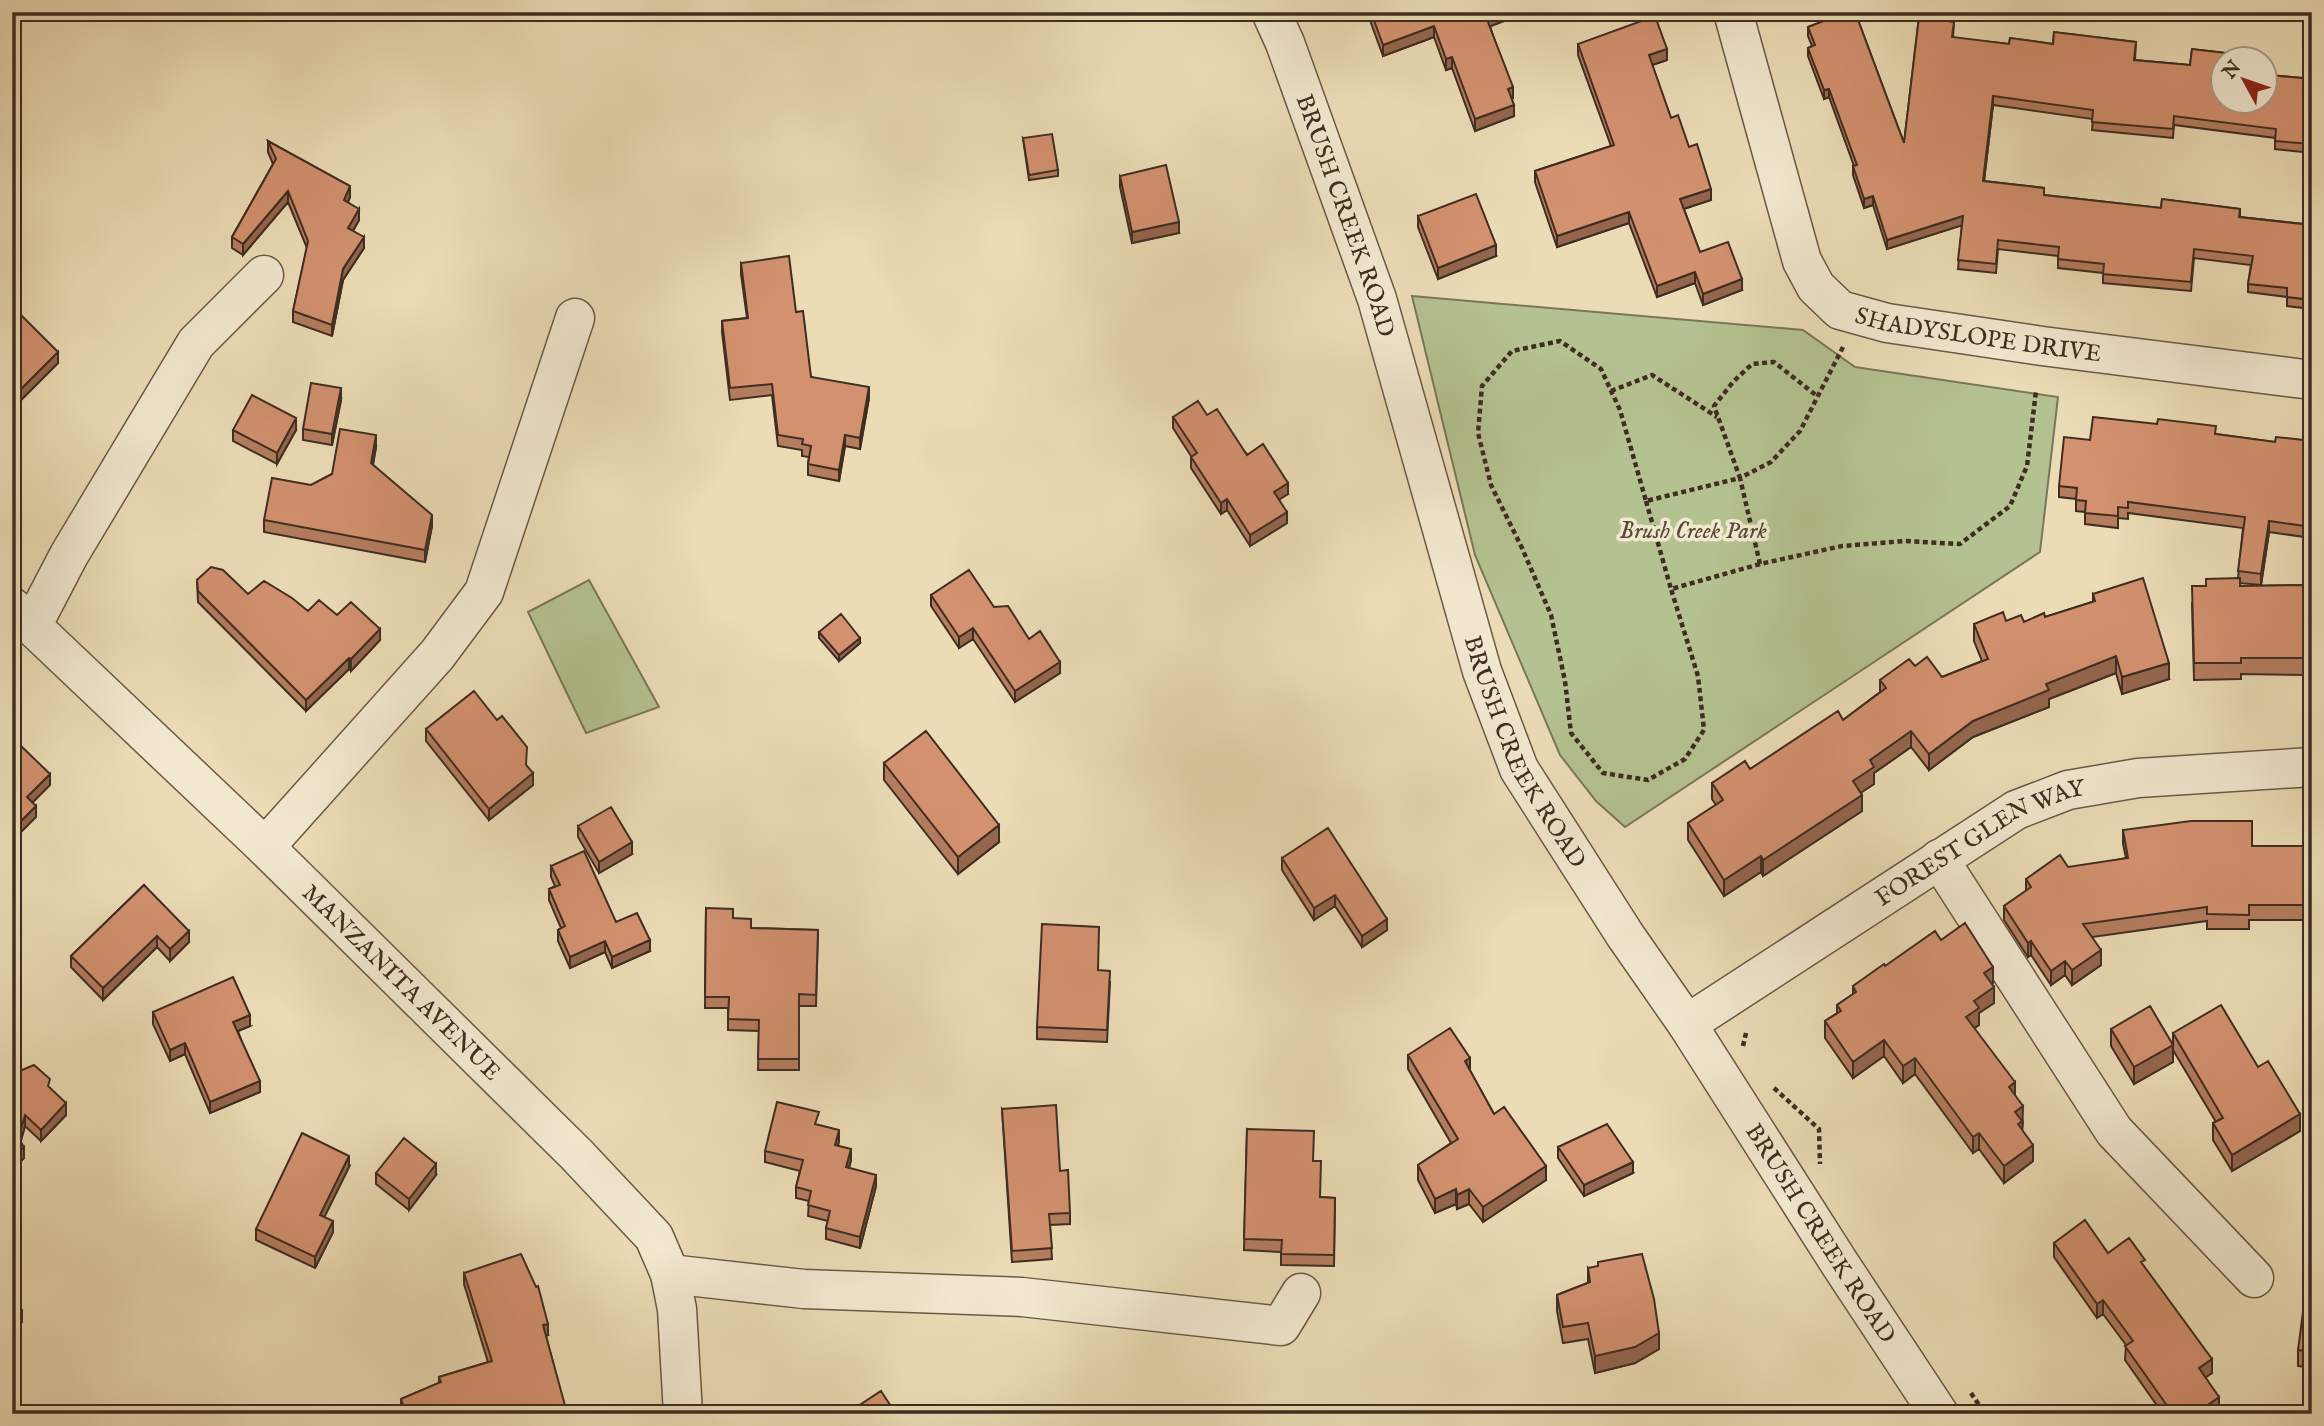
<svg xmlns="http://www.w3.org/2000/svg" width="2324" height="1426" viewBox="0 0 2324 1426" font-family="'IM FELL English',serif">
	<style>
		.green { fill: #b4c190; stroke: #7a7758; stroke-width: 2 }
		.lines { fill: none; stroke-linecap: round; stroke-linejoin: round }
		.minor-casing { stroke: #6a5946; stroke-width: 41 }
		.path { stroke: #3f2d21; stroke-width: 4.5; stroke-dasharray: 5 3.5; stroke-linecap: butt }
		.minor { stroke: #f2e8d0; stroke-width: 38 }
		.wall { fill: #b57d5f; stroke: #3f2d21; stroke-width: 2 }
		.shaded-wall { fill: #94664e; stroke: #3f2d21; stroke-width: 2 }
		.building { fill: #d3916f; stroke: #3f2d21; stroke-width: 2 }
		.labels { text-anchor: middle; stroke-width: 7; stroke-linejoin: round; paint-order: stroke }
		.street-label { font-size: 24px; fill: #3f2d21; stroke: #f2e8d0 }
		.park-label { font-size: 24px; font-style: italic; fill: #564b37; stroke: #f2e8d0 }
	</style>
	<rect width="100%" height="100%" fill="#ebdcb6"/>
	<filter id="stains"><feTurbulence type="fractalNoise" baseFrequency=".00286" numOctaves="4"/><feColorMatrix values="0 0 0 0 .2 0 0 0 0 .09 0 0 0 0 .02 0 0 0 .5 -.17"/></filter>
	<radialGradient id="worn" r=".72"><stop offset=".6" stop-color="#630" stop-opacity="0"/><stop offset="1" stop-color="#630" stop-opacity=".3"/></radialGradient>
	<path class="green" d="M1412,296L1803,330L1855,367L2058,397L2040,552L1625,827L1596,801L1560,755L1475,555Z
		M589,580L659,707L586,733L528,612Z"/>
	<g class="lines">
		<g class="minor-casing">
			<g id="minor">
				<path id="s1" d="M1271,12L1285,43L1377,299L1482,671L1519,769L1625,935L1687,1024L1840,1264L1939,1414"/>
				<path id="s2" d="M1733,12L1802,261L1816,287L1840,310L1887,323L2042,346L2312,380"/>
				<path id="s3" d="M12,607L265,847L577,1155L654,1237L670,1274L677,1309L683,1414"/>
				<path d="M32,626L69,555L196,343L264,275"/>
				<path d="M265,847L437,655L484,592L575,318"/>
				<path d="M1939,859L2114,1131L2254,1278"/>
				<path id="s4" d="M1687,1024L2016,810L2068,790L2138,778L2312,767"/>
				<path d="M670,1274L804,1289L1022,1297L1281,1326L1301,1293"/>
			</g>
		</g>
		<path class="path" d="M1843,347L1800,431L1771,462L1740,478L1760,564L1842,546L1905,541L1960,544L2010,506L2027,466L2036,391
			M1611,391L1652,375L1717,417
			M1646,501L1671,589
			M1760,564L1671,589L1698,676L1704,730L1685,759L1648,780L1603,773L1571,733L1565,681L1551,615L1522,548L1491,485L1478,433L1482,386L1512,351L1560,341L1601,369L1620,410L1646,501L1740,478L1714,406L1733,382L1752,364L1774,362L1817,396
			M1743,1046L1746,1033
			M1774,1088L1819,1129L1820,1164
			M1971,1393L1985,1414"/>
		<use href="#minor" class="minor"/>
	</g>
	<path class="wall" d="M1367,12H1509V19L1490,26L1513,98L1512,99L1514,116L1475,131L1452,68L1446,70L1434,37L1383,56Z
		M1847,12H1855L1904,143L1919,17L1954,22L1953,38L2009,44L2010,38L2053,44L2054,32L2136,42L2135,60L2190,65L2192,49L2226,53V60H2222V102H2264V66L2271,67V75L2312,79V153L2275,149V138L2174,125L2173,138L2092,130L2093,119L1993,105L1984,181L2044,188V195L2161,208L2162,199L2240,209V217L2312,225V309L2287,306V297L2248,292V284L2251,265L2194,258L2191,291L2103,283V273L2058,268V256L1998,249L1996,273L1958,269L1962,225L1887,249L1873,205L1864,208L1853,175V166H1854L1829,97L1824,99L1808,56V48L1812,46L1808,36V27Z
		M1578,44L1667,60L1652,65L1671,118L1689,147L1711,200L1684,209L1700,252L1742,290L1703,305L1695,283L1657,297L1629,223L1557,247L1535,182V171L1611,146L1578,55Z
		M1023,138L1058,170V176L1029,180Z
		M268,141L350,197L348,202L359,220L353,231L364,248L343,280L332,336L293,322V311L307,248L288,202L243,255L232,248V237L273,164L268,152Z
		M1120,176L1179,233L1132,243L1120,187Z
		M1418,216L1496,256L1438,279L1418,227Z
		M741,263L796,312L811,377L869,398L860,449L845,446L839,481L808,475V464L809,457L802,456V450L778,446L772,395L730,400L722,332V321L747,318L741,274Z
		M12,306L58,363L20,401L12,393Z
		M341,400L332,445L303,440V429Z
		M1207,415L1288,494L1279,499L1287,523L1250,546L1227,510L1221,514L1191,468V456L1173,428V417Z
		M233,430H296L277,464L233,441Z
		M2216,434L2275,442L2312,441V538L2269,532L2261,585L2240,583V586L2312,585V681H2306V675L2241,674V679L2194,680L2192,603L2206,586L2238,578L2243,528L2128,513V519L2118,518V528L2085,524V512L2076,511V499L2059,497V486L2090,440Z
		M376,447L373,465L432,526L425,562L264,532V520L311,485L332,474Z
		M197,580L308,611L337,615L380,640L351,671L349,669L306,711L198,602Z
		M2093,594L2169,679L2122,694L2116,673L2049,699V707L1973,737L1929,770L1911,747L1874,773V784L1860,793L1862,811L1763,876L1761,872L1724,896L1688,840V823L1716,805L1712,799V783L1750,769L1843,720L1880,692V680L1915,666L1942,677L1982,661L1974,641V624L2006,621L2024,622L2045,617L2093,602Z
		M931,595L994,607L1029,639L1060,673L1015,702L973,639L959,648L931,606Z
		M819,632L860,643L839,661L819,638Z
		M426,729L527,766L533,785L489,820L426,741Z
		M884,763L999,842L958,874L884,780Z
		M578,826L632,854L599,873L578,837Z
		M2123,830L2252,846H2312V924L2311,920H2249V929H2207V921L2092,937L2101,965L2072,985L2065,975L2051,985L2031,955L2028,957L2004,920V906L2026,891V879L2126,858L2123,844Z
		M1282,858L1387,930L1362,947L1335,906L1314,920L1282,870Z
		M551,866L616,922L650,951L612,968L605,952L570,968L558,941V930L561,928L549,900V889L555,886L551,877Z
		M144,885L189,942L170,961L157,947L103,1000L71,967V956Z
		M706,908L733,918L751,928L818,930L816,1006H799V1070H758L759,1031L728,1030V1008H705Z
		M1941,940L1993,983L1992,984L1994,1003L1979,1013V1025L1974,1028L2015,1095L2023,1122L2022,1130L2033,1161L2004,1183L1979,1149L1973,1153L1915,1074L1903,1083L1884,1056L1853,1078L1825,1038V1021L1837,1013V1005L1853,994V986L1885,966Z
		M1098,970L1110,982L1107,1042L1037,1039V1027Z
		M153,1012L250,1026L238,1031L260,1092L210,1113L185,1054L170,1061L153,1024Z
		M2111,1029L2173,1045V1033L2258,1067L2300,1131L2232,1171L2213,1140V1123L2216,1122L2173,1050V1062L2134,1084L2111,1046Z
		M1408,1055L1470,1071L1494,1114L1546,1180L1483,1222L1469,1204L1457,1209L1456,1204L1435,1213L1418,1180V1165L1451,1143L1408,1069Z
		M12,1070L15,1073L50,1088L66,1115L41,1141L25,1126L21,1141L24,1158L17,1165L15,1163L12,1171Z
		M1002,1109L1060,1171L1070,1213V1224L1050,1225L1052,1259L1012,1262Z
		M818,1125L839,1141L838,1146L851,1160L849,1168L876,1186L860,1248L826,1239V1228L828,1221L808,1216L809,1201L796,1198V1187L800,1171L765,1162V1151Z
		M1247,1129L1313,1161L1320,1197L1335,1198L1334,1266L1281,1265V1252L1244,1250Z
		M1558,1147L1633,1173L1584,1196L1558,1158Z
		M349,1167L324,1217L333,1232L315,1268L256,1240V1229Z
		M376,1173L436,1175L409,1210L376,1184Z
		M2054,1243L2108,1253L2145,1268L2212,1373L2205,1377L2219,1411L2215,1414H2163L2125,1360L2126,1345L2103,1314L2097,1318L2054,1257Z
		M1588,1268L1659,1349L1635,1363L1595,1373L1588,1339L1563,1343L1557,1311V1295L1588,1283Z
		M464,1273L548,1335L546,1336L566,1414H403L401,1410V1399L439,1383V1377L488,1362L464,1284Z
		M2312,1314L2306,1367L2298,1366V1350Z"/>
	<path class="shaded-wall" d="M1497,12H1509V19L1486,28V17Z
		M1434,26V37L1383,56V45Z
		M1667,49V60L1649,66V55Z
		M1452,57V68L1446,70V59Z
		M1513,87V98L1508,100V89Z
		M1829,89V97L1824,99V90Z
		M1993,96V105L1983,190V181Z
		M1514,105V116L1475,131V119Z
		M350,186V197L344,211V200Z
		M1711,189V200L1680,210V199Z
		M288,191V202L243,255V244Z
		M1873,196V205L1864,208V199Z
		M359,209V220L348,239V228Z
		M1629,212V223L1557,247V236Z
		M1963,216V225L1887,249V240Z
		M1179,222V233L1132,243V232Z
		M364,237V248L343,280L332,336V325L343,269Z
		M1496,245V256L1438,279V268Z
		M1695,272V283L1657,297V286Z
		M1742,279V290L1703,305V294Z
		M58,352V363L20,401V390Z
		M869,387V398L860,449V438Z
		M341,388V400L332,445V434Z
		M296,418V430L277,464V453Z
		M376,435V447L371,474V463Z
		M845,435V446L839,481V470Z
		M1288,483V494L1274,503V492Z
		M1227,499V510L1221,514V503Z
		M1287,512V523L1250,546V535Z
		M432,515V526L425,562V550Z
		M2269,521V532L2261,585V574Z
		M973,628V639L959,648V637Z
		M380,629V640L351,671V659Z
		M860,638V643L839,661V655Z
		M2116,656V673L2049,699V707L1973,737L1929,770V754L1973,721L2046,684Z
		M349,658V669L306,711V700Z
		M1060,662V673L1015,702V691Z
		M2169,663V679L2122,694V677Z
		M1911,731V747L1874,773V784L1853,798V781L1870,760Z
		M533,773V785L489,820V809Z
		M50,774V785L27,808V797Z
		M1862,795V811L1763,876V860Z
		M36,806V817L12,841V830Z
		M999,825V842L958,874V857Z
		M632,842V854L599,873V862Z
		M1761,856V872L1724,896V880Z
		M1335,895V906L1314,920V908Z
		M1387,919V930L1362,947V936Z
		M189,931V942L170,961V949Z
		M157,936V947L103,1000V988Z
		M650,940V951L612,968V957Z
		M605,941V952L570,968V957Z
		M2031,941V955L2028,957V943Z
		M2101,950V965L2072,985V970Z
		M2065,961V975L2051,985V971Z
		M1993,967V983L1984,989V973Z
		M1994,987V1003L1979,1013V1025L1966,1034V1017L1974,1001Z
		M250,1015V1026L233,1033V1022Z
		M1884,1040V1056L1853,1078V1062Z
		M185,1043V1054L170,1061V1050Z
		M2173,1045V1062L2134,1084V1067Z
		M1470,1058V1072L1465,1061Z
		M1915,1058V1074L1903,1083V1066Z
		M260,1081V1092L210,1113V1102Z
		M2015,1082V1099L2009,1087Z
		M66,1103V1115L41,1141V1130Z
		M2023,1106L2022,1138L2015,1112Z
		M2300,1114V1131L2232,1171V1155Z
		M25,1115V1126L18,1149V1138Z
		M839,1130V1141L835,1156V1145Z
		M1979,1133V1149L1973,1153V1137Z
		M2033,1145V1161L2004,1183V1166Z
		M24,1147V1158L17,1165V1153Z
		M851,1149V1160L846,1178V1167Z
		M15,1152V1163L12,1171V1160Z
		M349,1156V1167L320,1226V1215Z
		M1633,1162V1173L1584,1196V1185Z
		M436,1164V1175L409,1210V1199Z
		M1546,1166V1180L1483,1222V1207Z
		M876,1175V1186L860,1248V1237Z
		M1456,1189V1204L1435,1213V1199Z
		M1469,1189V1204L1457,1209V1195Z
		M333,1221V1232L315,1268V1257Z
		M2103,1300V1314L2097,1318V1304Z
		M22,1311V1322L12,1332V1321Z
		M548,1324V1335L543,1336V1325Z
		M1659,1333V1349L1635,1363L1595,1373V1356Z
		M2212,1359V1373L2199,1382V1368Z
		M2219,1397V1411L2215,1414H2195Z
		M566,1409V1414H551Z
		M513,1410V1414H500Z"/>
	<path class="building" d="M1371,12H1497L1486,17L1513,87L1508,89L1514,105L1475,119L1452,57L1446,59L1434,26L1383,45Z
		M1847,12H1855L1904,143L1919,17L1954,22L1952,37L2009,44L2010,38L2053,44L2054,32L2136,42L2134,60L2190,65L2192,49L2226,53L2225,60H2222V102H2264V66L2271,67L2269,75L2312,79V144L2275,141L2276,129L2174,116L2173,129L2092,122L2093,110L1993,96L1983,181L2044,188V195L2161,208L2162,199L2240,209L2239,217L2312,225V300L2287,297V288L2248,284L2253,256L2194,249L2191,282L2103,274L2104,264L2058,259L2059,247L1998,240L1996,264L1958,260L1963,216L1887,240L1873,196L1864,199L1853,166L1857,165L1829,89L1824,90L1808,48L1815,45L1808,27Z
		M1655,16L1667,49L1649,55L1671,118L1678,115L1689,147L1697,144L1711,189L1680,199L1700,252L1728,242L1742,279L1703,294L1695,272L1657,286L1629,212L1557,236L1535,171L1614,145L1578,44Z
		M1052,134L1058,170L1029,175L1023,138Z
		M268,141L350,186L344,200L359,209L348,228L364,237L343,269L332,325L293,311L308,241L288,191L243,244L232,237L276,159Z
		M1166,165L1179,222L1132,232L1120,176Z
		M1476,194L1496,245L1438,268L1418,216Z
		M789,256L796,312L803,311L811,377L869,387L860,438L845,435L839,470L808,464L811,446L802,444L803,439L778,435L772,384L730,388L722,321L748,318L741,263Z
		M12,306L58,352L20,390L12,382Z
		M311,383L341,388L332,434L303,429Z
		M252,395L296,418L277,453L233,430Z
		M1198,401L1207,415L1217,409L1247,455L1263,444L1288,483L1274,492L1287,512L1250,535L1227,499L1221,503L1191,457L1197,453L1173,417Z
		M2093,417L2157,424L2158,419L2216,426L2215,434L2275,442L2276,437L2312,441V527L2269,521L2261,574L2238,571L2245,517L2128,502V508L2118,507V516L2085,513L2086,501L2076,500L2077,488L2059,486L2064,437L2090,440Z
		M340,429L376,435L371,463L432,515L425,550L264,520L272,478L311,485L332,474Z
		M211,567L223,570L248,594L264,581L292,598L308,611L319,600L337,615L351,602L380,629L351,659L349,658L306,700L198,591L197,580Z
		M969,570L994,607L1008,606L1029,639L1040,631L1060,662L1015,691L973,628L959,637L931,595Z
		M2143,578L2169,663L2122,677L2116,656L2046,684L2049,690L1973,721L1929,754L1911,731L1870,760L1874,767L1853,781L1862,795L1763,860L1761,856L1724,880L1688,823L1723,800L1712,783L1745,761L1750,769L1838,711L1843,720L1886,688L1880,680L1909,659L1915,666L1927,657L1942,677L1988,659L1974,624L2003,612L2006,621L2021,615L2024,622L2044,613L2045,617L2095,601L2093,594Z
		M2240,578V586L2312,585V665H2306V658H2241V663H2194L2192,586H2206V579Z
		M841,614L860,638L839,655L819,632Z
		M474,691L497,720L502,716L527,747L526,765L533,773L489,809L426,729Z
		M926,731L999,825L958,857L884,763Z
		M20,745L50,774L27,797L36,806L12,830V752H13Z
		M611,807L632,842L599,862L578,826Z
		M2191,821H2252V846H2312V910L2311,905H2249V915L2207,914V907L2083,924L2101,950L2072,970L2065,961L2051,971L2031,941L2028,943L2004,906L2031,887L2026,879L2060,855L2068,867L2128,858L2123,830Z
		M1328,828L1387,919L1362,936L1335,895L1314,908L1282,858Z
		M584,851L616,922L637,913L650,940L612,957L605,941L570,957L558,930L565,926L549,889L560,885L551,866Z
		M144,885L189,931L170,949L157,936L103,988L71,956Z
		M706,908L733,909V918L751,919V928L818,930L816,995L799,994V1059H758L759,1020L728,1019L729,997H705Z
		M1965,923L1993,967L1984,973L1994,987L1974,1001L1979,1008L1966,1017L2015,1082L2009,1087L2023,1106L2015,1112L2022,1121L2018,1124L2033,1145L2004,1166L1979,1133L1973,1137L1915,1058L1903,1066L1884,1040L1853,1062L1825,1021L1841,1011L1837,1005L1856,992L1853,986L1884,964L1885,966L1935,931L1941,940Z
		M1042,924L1099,927L1098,970L1110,971L1107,1030L1037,1027Z
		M233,977L250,1015L233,1022L260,1081L210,1102L185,1043L170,1050L153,1012Z
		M2221,1005L2258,1067L2268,1061L2300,1114L2232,1155L2213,1123L2223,1118L2173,1033Z
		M2150,1006L2173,1045L2134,1067L2111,1029Z
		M1450,1028L1470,1058L1465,1061L1494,1114L1504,1107L1546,1166L1483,1207L1469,1189L1457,1195L1456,1189L1435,1199L1418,1165L1458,1139L1408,1055Z
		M34,1065L50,1079L48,1086L66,1103L41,1130L25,1115L18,1138L24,1147L17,1153L15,1152L12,1160V1070L15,1073Z
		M777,1102L819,1112L815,1124L839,1130L835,1145L851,1149L846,1167L876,1175L860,1237L826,1228L830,1211L808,1205L811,1191L796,1187L803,1160L765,1151Z
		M1056,1105L1060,1171L1068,1170L1070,1213L1049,1214L1052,1248L1012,1251L1002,1109Z
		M1607,1124L1633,1162L1584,1185L1558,1147Z
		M1247,1129L1314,1131L1313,1161H1321L1320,1197L1335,1198L1334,1255L1281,1254L1282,1240L1244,1239Z
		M302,1133L349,1156L320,1215L333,1221L315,1257L256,1229Z
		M404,1138L436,1164L409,1199L376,1173Z
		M2085,1220L2108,1253L2129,1238L2145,1260L2141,1262L2212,1359L2199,1368L2219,1397L2195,1414H2173L2125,1346L2133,1341L2103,1300L2097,1304L2054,1243Z
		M521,1254L536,1287L538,1286L548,1324L543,1325L566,1409L551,1414H514L513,1410L500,1414H451L450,1412L443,1414H406L401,1399L441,1382L439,1377L492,1361L464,1273Z
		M1642,1254L1654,1299L1659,1333L1635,1347L1595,1356L1588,1323L1563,1327L1557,1295L1590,1282L1588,1268L1598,1266V1262Z
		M12,1301L22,1311L12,1321Z
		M2303,1312L2312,1314V1414H2302L2308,1351L2298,1350Z
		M881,1391L896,1414H846Z
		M834,1406L839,1414H822Z"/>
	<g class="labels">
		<g class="street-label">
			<text dy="8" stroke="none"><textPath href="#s1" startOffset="217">BRUSH CREEK ROAD</textPath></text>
			<text dy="8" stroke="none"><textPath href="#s2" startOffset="462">SHADYSLOPE DRIVE</textPath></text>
			<text dy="8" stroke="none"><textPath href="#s1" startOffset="784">BRUSH CREEK ROAD</textPath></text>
			<text dy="8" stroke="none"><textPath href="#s4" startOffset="346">FOREST GLEN WAY</textPath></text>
			<text dy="8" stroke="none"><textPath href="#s3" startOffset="541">MANZANITA AVENUE</textPath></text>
			<text dy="8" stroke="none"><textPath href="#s1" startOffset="1351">BRUSH CREEK ROAD</textPath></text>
		</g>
		<g class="park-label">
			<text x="1693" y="538">Brush Creek Park</text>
		</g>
	</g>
	<rect width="2324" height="1426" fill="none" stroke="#ebdcb6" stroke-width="42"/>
	<rect x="14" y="14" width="2296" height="1398" fill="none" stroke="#3f2d21" stroke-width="3.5"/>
	<rect x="21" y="21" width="2282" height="1384" fill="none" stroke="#3f2d21" stroke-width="2"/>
	<g transform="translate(2244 80) rotate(310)"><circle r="33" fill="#f2e8d0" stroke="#aa9d8a" stroke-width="2"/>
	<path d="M0-5L12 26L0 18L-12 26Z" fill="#8f2418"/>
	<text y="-10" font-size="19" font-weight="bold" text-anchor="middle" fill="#3f2d21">N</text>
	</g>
	<rect width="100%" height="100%" filter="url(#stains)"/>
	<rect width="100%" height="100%" fill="url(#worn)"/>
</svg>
